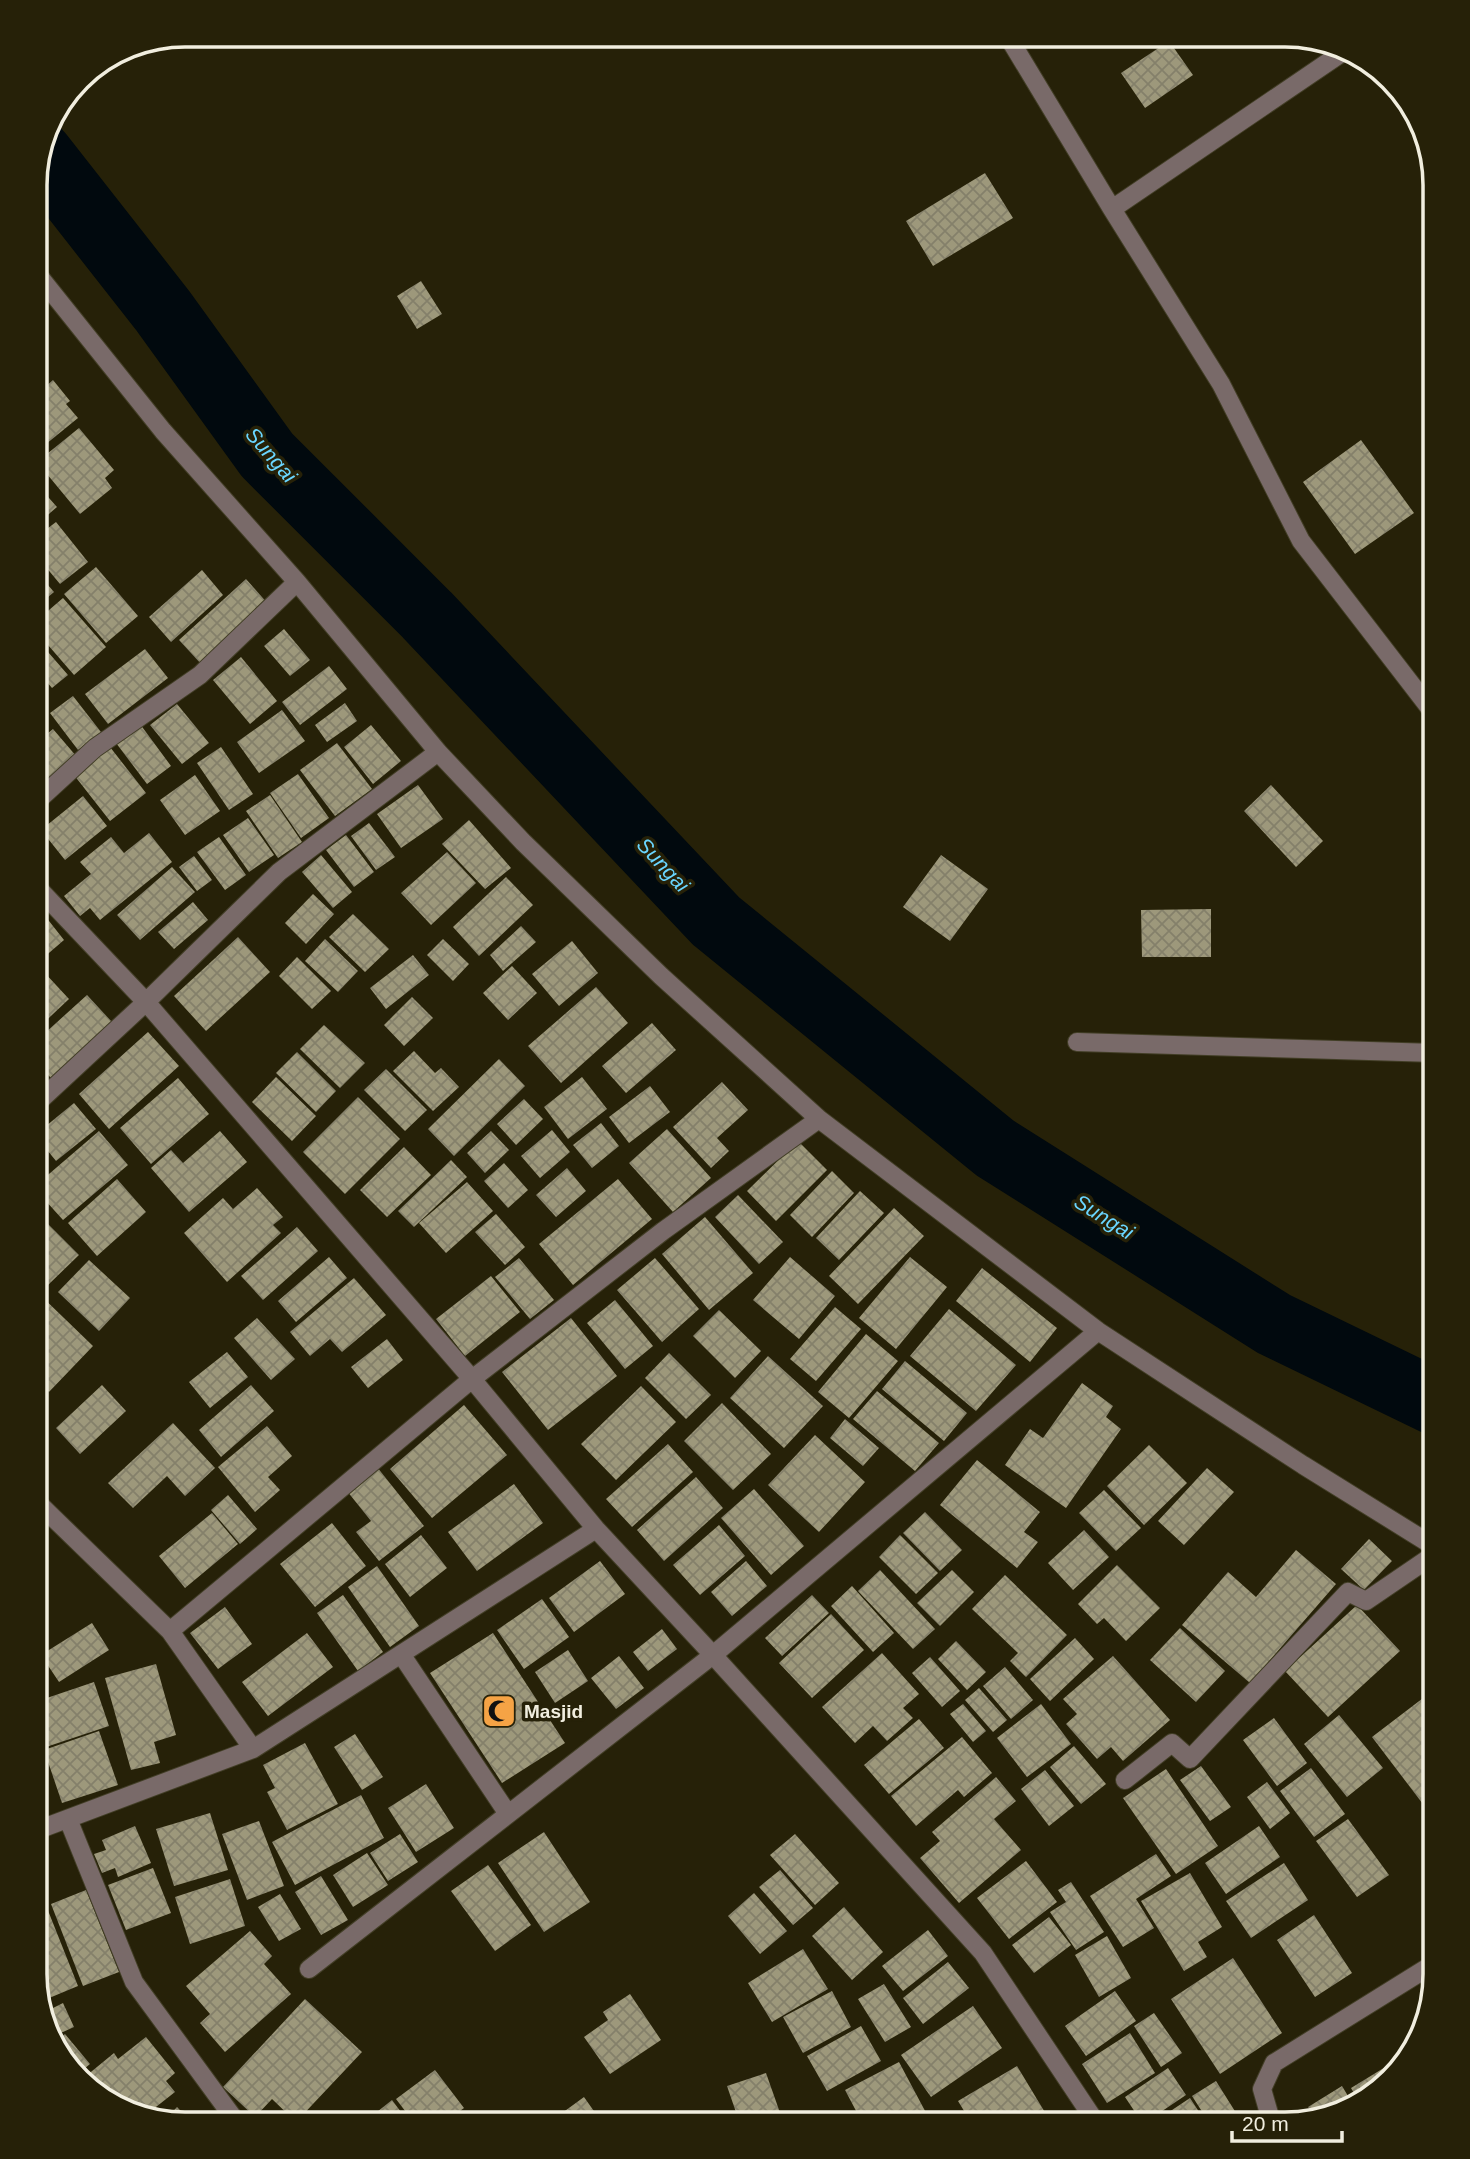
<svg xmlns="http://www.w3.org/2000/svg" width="1470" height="2159" viewBox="0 0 1470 2159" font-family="Helvetica,sans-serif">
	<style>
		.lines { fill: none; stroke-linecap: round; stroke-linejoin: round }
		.river { stroke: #01090e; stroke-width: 66 }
		.building { fill: url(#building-cross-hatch) }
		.minor-casing { stroke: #423e26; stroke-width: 20 }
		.minor { stroke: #796a69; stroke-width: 18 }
		.labels { text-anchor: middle; stroke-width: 7; stroke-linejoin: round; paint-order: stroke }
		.poi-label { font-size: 19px; font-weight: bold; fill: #f1eedf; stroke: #262108; text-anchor: start }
		.water-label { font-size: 21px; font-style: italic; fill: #6ad6ff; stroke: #262108 }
		.rim { fill: none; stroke: #f1eedf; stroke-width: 3.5 }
	</style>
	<defs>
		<pattern id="building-cross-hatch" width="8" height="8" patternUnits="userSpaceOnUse" patternTransform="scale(1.75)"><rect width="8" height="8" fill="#9d987b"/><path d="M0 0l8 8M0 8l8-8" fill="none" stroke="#84806a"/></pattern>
	</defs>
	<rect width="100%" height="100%" fill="#262108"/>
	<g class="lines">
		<path class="river" d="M40,154L163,311L267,455L427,615L716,921L995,1148L1274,1324L1435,1402"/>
	</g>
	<path class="building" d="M1169,41L1193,75L1145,108L1121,73Z
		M985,173L1013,218L933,266L906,221Z
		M421,281L442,314L417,329L397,296Z
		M53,380L70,401L66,404L78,418L35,453V396Z
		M79,428L114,470L105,478L112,488L80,514L37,462Z
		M1361,440L1414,513L1355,554L1303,482Z
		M35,482L57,507L35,526Z
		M56,522L88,562L60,584L35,554V538Z
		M96,567L138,616L106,643L64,594Z
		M35,570L54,592L35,608Z
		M202,570L223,595L171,642L149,617Z
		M246,579L269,605L202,665L179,640Z
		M63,598L106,647L74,675L35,630V622Z
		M284,629L310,660L290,676L264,646Z
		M35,637L68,675L52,688L35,668Z
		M145,649L168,678L108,724L85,694Z
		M241,657L277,701L250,724L213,680Z
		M329,666L347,689L300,725L282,702Z
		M73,696L101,732L78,750L50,713Z
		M345,703L357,721L327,742L315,725Z
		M177,704L209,743L182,764L150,725Z
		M282,710L305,741L259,773L237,742Z
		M140,724L171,766L147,784L116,743Z
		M371,725L401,761L373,784L344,747Z
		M53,729L77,757L35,791V744Z
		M337,743L372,789L335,816L300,770Z
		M110,747L146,793L110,821L74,775Z
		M221,747L253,794L229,810L197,763Z
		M298,774L329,818L301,838L270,793Z
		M195,775L220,811L185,835L160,800Z
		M418,785L443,819L401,848L377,814Z
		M1271,785L1323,841L1296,867L1244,811Z
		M270,795L302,842L278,858L246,811Z
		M83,796L107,826L65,860L41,830Z
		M248,818L274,855L249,872L223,835Z
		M469,820L511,868L485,889L442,844Z
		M369,823L395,857L376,870L351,836Z
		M149,833L172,862L100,920L90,908L80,916L64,896L91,874L80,862L111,837L124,853Z
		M346,835L374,872L354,887L326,850Z
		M219,837L246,875L225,890L197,852Z
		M447,852L476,883L431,925L401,893Z
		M321,855L352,892L333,908L302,872Z
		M941,855L988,889L950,941L903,907Z
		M194,856L212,880L197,891L179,867Z
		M172,867L195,892L140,940L117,915Z
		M506,877L533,905L479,956L453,927Z
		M313,894L334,914L306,944L285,923Z
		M193,902L208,920L174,949L158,932Z
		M38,907L64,940L35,965V909Z
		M1211,909V957H1142L1141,910Z
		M353,914L389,949L365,972L329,937Z
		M521,926L536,942L503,971L490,955Z
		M238,937L270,972L206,1031L174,996Z
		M325,939L358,971L338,992L305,961Z
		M443,939L469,964L453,981L427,955Z
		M572,941L598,973L559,1006L532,974Z
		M413,955L429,975L386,1009L370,988Z
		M297,957L331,991L312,1009L279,976Z
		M512,966L537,993L508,1020L483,993Z
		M43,971L69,999L35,1031V978Z
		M596,987L628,1023L561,1083L528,1046Z
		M87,995L112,1022L51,1078L35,1061V1042Z
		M412,997L433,1018L404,1046L384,1025Z
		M652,1023L676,1050L626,1093L602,1066Z
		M324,1025L365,1063L340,1088L300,1049Z
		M148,1032L179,1066L109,1129L79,1094Z
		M414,1051L435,1073L441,1068L459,1087L433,1111L393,1071Z
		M297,1052L336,1091L316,1112L276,1073Z
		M499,1059L525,1086L454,1156L428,1129Z
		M386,1069L427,1110L405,1131L364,1090Z
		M276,1077L316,1116L292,1141L252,1102Z
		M582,1077L607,1109L568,1139L544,1107Z
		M178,1078L209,1114L151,1164L120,1128Z
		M722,1082L748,1110L717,1138L729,1151L711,1168L673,1127Z
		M650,1086L670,1112L629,1143L609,1117Z
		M358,1097L400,1139L345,1194L303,1152Z
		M524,1099L543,1119L516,1145L497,1124Z
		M74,1103L96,1129L56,1161L35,1135Z
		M601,1123L619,1146L592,1168L573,1145Z
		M667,1129L711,1178L673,1212L629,1163Z
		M552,1130L570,1152L540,1178L521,1156Z
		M99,1131L128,1165L63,1220L35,1189V1186Z
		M220,1131L247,1162L189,1212L151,1168L171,1150L183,1163Z
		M491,1131L509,1150L485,1173L467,1153Z
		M798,1141L827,1170L776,1221L747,1191Z
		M404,1147L431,1175L387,1217L360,1190Z
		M451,1160L467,1177L414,1227L398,1211Z
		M504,1163L528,1190L508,1208L484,1181Z
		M567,1168L586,1191L556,1217L536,1195Z
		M832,1171L854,1193L812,1237L790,1215Z
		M117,1179L146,1212L97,1256L68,1223Z
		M618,1179L652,1219L573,1285L539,1244Z
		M467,1182L493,1211L446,1253L419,1223Z
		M257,1188L283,1217L273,1225L281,1233L227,1282L184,1233L223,1198L233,1209Z
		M860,1191L884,1213L839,1260L816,1238Z
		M738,1195L783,1242L759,1264L715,1217Z
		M894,1208L924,1236L858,1304L829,1276Z
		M496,1214L525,1247L505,1265L475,1232Z
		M40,1216L79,1255L48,1285L35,1271V1221Z
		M705,1217L753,1273L709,1310L662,1254Z
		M297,1227L318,1251L263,1300L241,1276Z
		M329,1257L347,1278L296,1322L278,1301Z
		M790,1257L835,1296L799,1339L753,1300Z
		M910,1257L947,1287L896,1349L859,1318Z
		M519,1258L554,1300L530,1319L495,1277Z
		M655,1258L699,1309L662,1342L617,1290Z
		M89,1260L130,1298L99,1331L58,1292Z
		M982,1268L1057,1328L1030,1362L956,1301Z
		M491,1276L520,1312L465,1356L436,1319Z
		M354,1278L386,1315L342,1352L330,1339L310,1356L290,1332Z
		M35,1290L93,1346L49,1392L35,1378Z
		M615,1300L653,1346L625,1369L587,1323Z
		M835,1307L861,1329L816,1381L790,1359Z
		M949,1309L1016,1365L976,1411L910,1356Z
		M719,1310L761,1351L735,1378L693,1336Z
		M257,1318L295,1359L271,1380L234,1338Z
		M571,1318L617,1376L548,1430L502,1372Z
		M866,1334L898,1361L849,1418L818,1392Z
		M387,1339L403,1360L368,1388L351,1367Z
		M227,1352L248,1377L210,1408L189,1382Z
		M669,1353L711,1395L686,1419L645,1378Z
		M768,1356L823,1406L784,1448L730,1398Z
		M905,1361L967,1413L944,1441L882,1389Z
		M1082,1383L1113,1406L1106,1417L1121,1429L1066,1508L1005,1465L1030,1429L1043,1438Z
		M102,1385L126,1411L80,1454L56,1428Z
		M251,1385L274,1411L221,1457L199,1430Z
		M641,1386L676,1422L616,1480L581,1444Z
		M877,1391L939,1443L915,1471L853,1419Z
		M722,1403L771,1454L733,1490L684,1441Z
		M464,1405L507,1455L432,1518L390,1469Z
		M845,1419L879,1448L863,1466L830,1438Z
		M173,1423L215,1468L185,1496L167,1476L133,1508L108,1483Z
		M267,1426L292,1456L268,1477L280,1490L255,1512L218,1467Z
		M815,1435L865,1482L819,1532L768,1485Z
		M668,1444L693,1472L632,1527L606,1499Z
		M1149,1445L1187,1483L1144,1525L1107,1486Z
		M977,1460L1040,1512L1024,1532L1038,1542L1017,1568L940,1505Z
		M377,1467L424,1526L379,1561L356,1532L371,1521L347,1491Z
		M1207,1468L1234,1492L1184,1545L1158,1521Z
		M696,1477L723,1508L664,1561L637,1530Z
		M514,1484L543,1523L477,1571L448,1532Z
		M754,1489L804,1546L771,1575L721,1518Z
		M1104,1490L1141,1528L1116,1551L1079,1513Z
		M228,1495L257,1529L240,1544L211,1510Z
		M925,1512L962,1550L940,1571L903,1533Z
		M212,1513L238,1544L185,1588L159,1556Z
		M332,1523L366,1566L315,1607L280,1564Z
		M719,1525L745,1556L700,1595L673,1565Z
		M1084,1530L1109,1557L1073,1590L1048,1563Z
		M421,1535L447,1568L410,1597L385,1564Z
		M900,1535L938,1573L916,1594L879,1557Z
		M1369,1539L1392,1561L1364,1590L1341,1569Z
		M1296,1550L1336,1584L1250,1683L1182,1625L1228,1572L1256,1597Z
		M600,1561L625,1594L574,1632L549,1598Z
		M746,1561L767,1586L732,1616L711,1592Z
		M1117,1565L1160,1608L1126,1641L1104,1618L1097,1624L1078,1604Z
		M377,1566L419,1626L390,1647L348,1587Z
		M880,1570L935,1629L913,1649L858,1591Z
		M952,1570L974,1592L940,1626L917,1603Z
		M1005,1575L1067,1635L1026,1677L1010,1661L1018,1653L972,1609Z
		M852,1586L894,1633L873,1652L831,1606Z
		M343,1595L383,1652L358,1671L317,1613Z
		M812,1595L829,1613L782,1656L765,1638Z
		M542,1599L569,1637L524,1669L497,1630Z
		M1357,1605L1400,1651L1328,1717L1285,1671Z
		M225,1607L252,1644L218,1669L190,1633Z
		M831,1614L864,1650L812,1698L779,1663Z
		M92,1623L109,1650L59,1682L41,1655Z
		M1180,1628L1225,1671L1196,1702L1150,1660Z
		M662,1629L677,1649L648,1671L633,1652Z
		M307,1633L333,1667L268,1716L242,1682Z
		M493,1633L565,1743L502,1783L430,1673Z
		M1075,1638L1094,1659L1050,1701L1030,1679Z
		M956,1641L986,1672L967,1690L938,1659Z
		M568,1650L588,1681L555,1703L535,1672Z
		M882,1653L919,1694L903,1708L913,1718L887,1741L873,1726L855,1743L822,1707Z
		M619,1656L644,1688L616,1709L591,1678Z
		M1113,1656L1170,1720L1123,1761L1111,1747L1097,1759L1066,1724L1077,1714L1063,1699Z
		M930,1657L960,1691L942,1707L912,1673Z
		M156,1664L176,1735L154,1742L160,1763L131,1770L105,1678Z
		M1005,1667L1033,1700L1011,1719L983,1686Z
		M94,1682L109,1726L37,1750L35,1744V1702Z
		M979,1688L1007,1720L993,1732L965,1700Z
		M1431,1692L1435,1696V1813L1432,1816L1372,1737Z
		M963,1704L986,1731L973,1742L950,1714Z
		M1041,1704L1071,1744L1027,1777L997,1738Z
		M1339,1715L1383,1768L1347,1797L1304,1744Z
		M1274,1718L1307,1763L1277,1786L1243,1740Z
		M919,1719L944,1748L889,1794L864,1765Z
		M99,1731L118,1785L62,1803L44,1750Z
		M355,1734L383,1777L362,1790L334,1747Z
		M962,1737L992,1773L964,1797L958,1790L916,1826L891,1796Z
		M305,1743L338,1804L287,1830L267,1792L275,1788L263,1765Z
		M1074,1746L1106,1784L1081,1804L1050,1767Z
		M1201,1766L1231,1807L1210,1821L1180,1780Z
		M1311,1768L1345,1814L1314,1837L1280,1791Z
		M1166,1769L1218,1846L1176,1874L1123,1798Z
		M1045,1770L1074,1806L1049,1826L1021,1789Z
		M996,1777L1016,1801L994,1819L1021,1850L959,1903L920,1858L940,1841L932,1832Z
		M1267,1782L1290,1813L1270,1829L1247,1797Z
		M426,1784L454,1828L416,1852L388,1808Z
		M361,1795L384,1838L295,1885L272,1842Z
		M210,1813L228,1870L174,1886L156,1829Z
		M1348,1819L1389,1875L1357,1897L1316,1841Z
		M259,1821L284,1886L247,1900L222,1834Z
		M135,1826L151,1863L118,1877L115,1868L102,1873L94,1854L106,1850L102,1840Z
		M1259,1826L1280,1857L1226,1894L1205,1863Z
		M544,1832L590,1902L544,1932L498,1863Z
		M400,1834L418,1862L388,1881L370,1853Z
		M795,1834L839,1883L815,1905L770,1855Z
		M367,1853L388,1885L353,1907L333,1875Z
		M1156,1854L1171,1876L1136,1899L1154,1928L1123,1947L1090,1896Z
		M1026,1861L1057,1902L1009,1939L977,1898Z
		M1284,1863L1308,1900L1251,1938L1226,1901Z
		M488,1865L531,1925L495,1951L451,1891Z
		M153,1868L171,1913L126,1930L108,1885Z
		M780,1870L813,1908L793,1925L759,1887Z
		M1190,1873L1222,1927L1198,1942L1207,1957L1184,1971L1141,1901Z
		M321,1876L348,1920L321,1935L295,1892Z
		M230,1879L245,1926L190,1944L175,1897Z
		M1071,1882L1104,1932L1076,1950L1050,1912L1066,1902L1058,1890Z
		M86,1890L119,1972L83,1986L51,1904Z
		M754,1893L787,1931L760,1954L728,1916Z
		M280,1894L301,1929L279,1941L258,1907Z
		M844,1907L883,1952L852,1980L812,1936Z
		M47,1908L78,1986L42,2001L35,1974V1912Z
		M1314,1915L1352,1973L1315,1997L1277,1940Z
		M1049,1917L1071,1945L1034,1973L1012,1945Z
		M928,1930L948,1956L903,1991L882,1966Z
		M250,1931L272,1956L264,1964L291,1994L225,2052L200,2023L210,2014L186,1986Z
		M1107,1936L1131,1978L1099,1997L1075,1955Z
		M803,1949L828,1989L772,2022L748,1983Z
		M1233,1958L1282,2033L1220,2074L1171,1999Z
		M948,1962L969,1988L923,2024L903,1998Z
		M884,1984L911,2027L885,2042L858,1999Z
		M832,1991L851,2027L803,2053L783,2017Z
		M1115,1991L1136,2021L1086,2056L1065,2026Z
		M630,1994L661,2040L610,2074L584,2037L608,2020L603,2012Z
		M305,1999L362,2052L296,2122L272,2099L255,2117L223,2087Z
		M63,2003L74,2027L52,2037L45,2012Z
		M973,2006L1002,2048L931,2097L901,2055Z
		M1154,2013L1182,2053L1161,2067L1134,2026Z
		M861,2026L881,2061L827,2091L807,2056Z
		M1130,2033L1155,2073L1107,2103L1082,2064Z
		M65,2034L90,2064L78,2074L55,2049L53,2044Z
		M146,2037L175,2073L166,2081L175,2092L147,2114L106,2100L86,2076L114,2053L118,2059Z
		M899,2062L932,2124H863L845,2090Z
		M1017,2066L1052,2124H972L958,2101Z
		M1387,2066L1391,2073L1360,2104L1351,2088Z
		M1168,2068L1186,2095L1143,2124L1125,2097Z
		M435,2070L464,2108L442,2124H415L396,2099Z
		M766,2073L784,2124H740L727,2086Z
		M1216,2081L1243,2124H1210L1192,2096Z
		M1342,2086L1354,2106L1314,2116L1308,2107Z
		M584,2097L603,2124H547Z
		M1190,2098L1207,2124H1177L1169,2112Z
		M392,2100L410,2124H362Z
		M177,2107L193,2124H175L165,2120Z"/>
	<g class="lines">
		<g class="minor-casing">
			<path id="minor" d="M1007,35L1112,209L1221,384L1301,541L1435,715
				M1112,209L1343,52
				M35,271L163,431L297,582L438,752L523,842L661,976L819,1119L1098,1331L1303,1465L1435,1547
				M35,803L95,748L200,675L297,582
				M35,885L146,1002L472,1379L596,1529L713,1655L1098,1331
				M1077,1042L1435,1053
				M35,1105L146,1002L279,872L438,752
				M35,1500L170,1631L253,1749
				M170,1631L472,1379L663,1231L819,1119
				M401,1654L508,1814
				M1125,1780L1172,1743L1190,1759L1348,1592L1366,1601L1435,1554
				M68,1819L134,1982L238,2124
				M35,1831L253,1749L596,1529
				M309,1969L713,1655L983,1953L1097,2124
				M1272,2124L1262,2089L1274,2063L1435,1963"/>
		</g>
		<use href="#minor" class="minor"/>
	</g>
	<defs>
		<g id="mosque-square" transform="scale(1.75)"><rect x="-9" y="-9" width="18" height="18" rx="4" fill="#f5a345" stroke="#262108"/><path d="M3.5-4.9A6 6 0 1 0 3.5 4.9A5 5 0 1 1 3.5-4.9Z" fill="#111"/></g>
	</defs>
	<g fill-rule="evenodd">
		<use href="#mosque-square" x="499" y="1711"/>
	</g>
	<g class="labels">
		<g class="poi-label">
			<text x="524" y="1718">Masjid</text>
		</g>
		<g class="water-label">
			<text transform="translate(271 455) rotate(49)" y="7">Sungai</text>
			<text transform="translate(663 865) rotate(47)" y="7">Sungai</text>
			<text transform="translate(1104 1217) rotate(32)" y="7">Sungai</text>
		</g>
	</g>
	<path d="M0 0H1470V2159H0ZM185 47H1285A138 138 0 0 1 1423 185V1974A138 138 0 0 1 1285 2112H185A138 138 0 0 1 47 1974V185A138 138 0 0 1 185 47Z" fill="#262108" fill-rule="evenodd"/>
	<path class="rim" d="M185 47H1285A138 138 0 0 1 1423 185V1974A138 138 0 0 1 1285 2112H185A138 138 0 0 1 47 1974V185A138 138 0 0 1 185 47Z"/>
	<path d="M1232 2131v10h110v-10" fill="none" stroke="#f1eedf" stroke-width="3.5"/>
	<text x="1242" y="2131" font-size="21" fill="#f1eedf" stroke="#262108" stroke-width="5" paint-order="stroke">20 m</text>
</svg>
